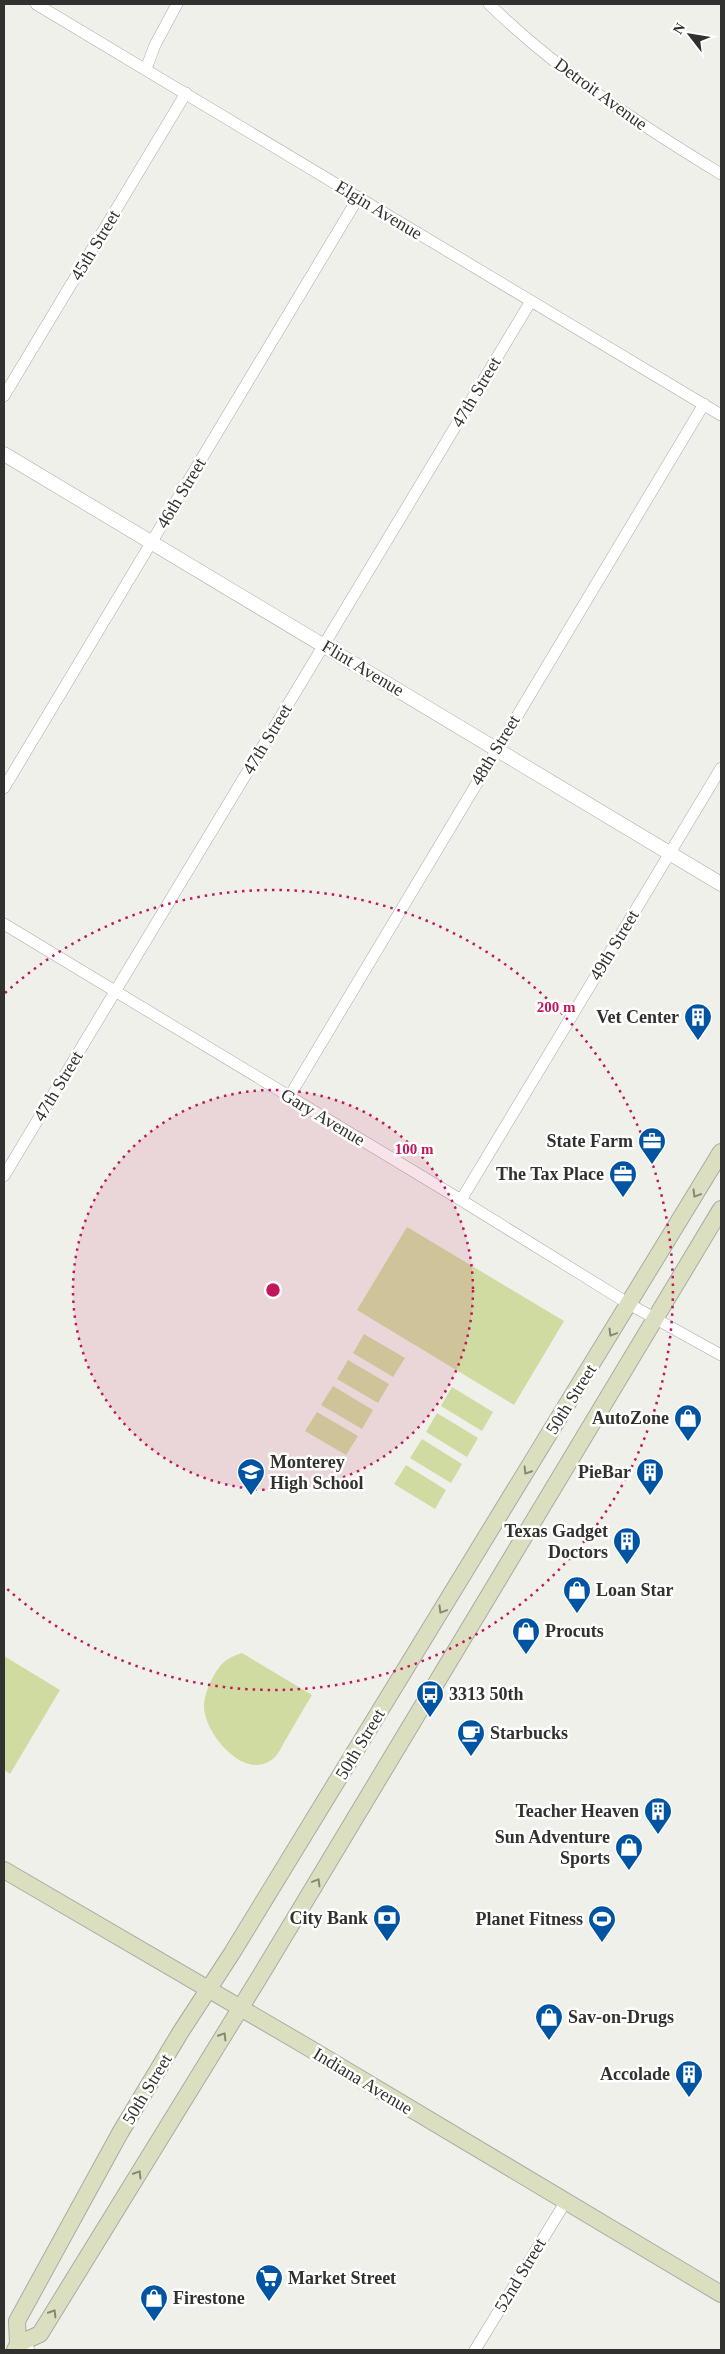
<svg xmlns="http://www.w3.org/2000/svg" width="725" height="2354" viewBox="0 0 725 2354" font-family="'Times New Roman',serif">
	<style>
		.green { fill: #d0dba2 }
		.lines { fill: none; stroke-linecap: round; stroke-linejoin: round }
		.minor-casing { stroke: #a9aba5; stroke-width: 12 }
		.tertiary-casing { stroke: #a9aba5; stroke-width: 15 }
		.secondary-casing { stroke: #a9aba5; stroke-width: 18 }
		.minor { stroke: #fff; stroke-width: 11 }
		.tertiary { stroke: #fff; stroke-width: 14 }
		.secondary { stroke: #dbdfbf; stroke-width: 16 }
		.oneway { stroke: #868877 }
		.ring { fill: none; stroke: #c2185b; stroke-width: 2.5; stroke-dasharray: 2.5 5 }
		.labels { text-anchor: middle; stroke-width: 5; stroke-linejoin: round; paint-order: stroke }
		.street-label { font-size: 18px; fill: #31312f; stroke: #fffffe }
		.poi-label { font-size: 18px; font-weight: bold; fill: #31312f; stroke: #fffffe; text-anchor: end }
		.centre { fill: #c2185b; stroke: #fffffe; stroke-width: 2.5 }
		.ring-label { font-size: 15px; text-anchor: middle; font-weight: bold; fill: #c2185b; stroke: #fffffe; stroke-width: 5; stroke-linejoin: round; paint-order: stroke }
	</style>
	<rect width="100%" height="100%" fill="#eff0ea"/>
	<path class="green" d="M407,1227L564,1321L514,1405L357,1310Z
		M364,1334L405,1358L393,1377L353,1353Z
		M348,1360L389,1384L378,1403L337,1379Z
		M333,1386L373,1410L362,1429L321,1405Z
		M452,1387L493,1412L482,1431L441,1406Z
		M317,1412L358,1436L346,1455L305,1431Z
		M437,1413L478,1438L467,1457L426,1432Z
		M422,1439L462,1464L451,1483L410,1458Z
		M406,1465L446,1490L435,1509L394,1484Z
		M242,1653L312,1695C303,1710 294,1725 285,1741C282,1746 279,1753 275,1757C247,1784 206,1736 204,1708C204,1697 207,1689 212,1679C220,1664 226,1658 242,1653Z
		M4,1656L60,1690L10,1774L4,1770Z"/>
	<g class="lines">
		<g class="minor-casing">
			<path id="minor" d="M36,4L721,415
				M489,4C558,71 639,124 721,174
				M146,69L155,45L177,4
				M4,396L186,93
				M4,788L358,198
				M4,924L461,1200L629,1304L721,1355
				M289,1097L704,404
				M4,1176L531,301
				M461,1200L721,768
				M18,2344L29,2350
				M475,2350L566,2201"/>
		</g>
		<g class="tertiary-casing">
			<path id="tertiary" d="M4,454L721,884"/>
		</g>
		<g class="secondary-casing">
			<path id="secondary" d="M4,1870L304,2045L721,2294
				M18,2344L17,2321L120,2133L180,2033L232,1953L721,1152
				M15,2350L18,2344L40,2334L262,1973L721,1209"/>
		</g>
		<use href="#minor" class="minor"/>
		<use href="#tertiary" class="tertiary"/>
		<use href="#secondary" class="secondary"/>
	</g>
	<defs><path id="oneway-chevron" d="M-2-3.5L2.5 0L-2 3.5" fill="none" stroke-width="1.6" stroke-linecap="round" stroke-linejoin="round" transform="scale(1.25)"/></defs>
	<g class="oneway">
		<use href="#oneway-chevron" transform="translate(696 1194) rotate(121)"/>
		<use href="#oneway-chevron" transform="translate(612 1333) rotate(121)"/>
		<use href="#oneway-chevron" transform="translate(527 1471) rotate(122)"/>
		<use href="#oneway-chevron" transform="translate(442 1610) rotate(121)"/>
		<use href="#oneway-chevron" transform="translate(317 1882) rotate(-59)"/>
		<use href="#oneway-chevron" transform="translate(223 2036) rotate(-58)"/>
		<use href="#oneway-chevron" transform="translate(138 2174) rotate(-58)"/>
		<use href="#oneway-chevron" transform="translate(53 2313) rotate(-58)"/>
	</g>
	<circle cx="273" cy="1290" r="200" fill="#c2185b" fill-opacity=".12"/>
	<g class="ring">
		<circle cx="273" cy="1290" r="200"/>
		<path d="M5 993A400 400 0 1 1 5 1587"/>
	</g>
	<defs>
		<g id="building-pin" transform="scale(1.4375)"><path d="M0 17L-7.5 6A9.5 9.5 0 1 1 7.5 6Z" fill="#0054a2" stroke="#fffffe"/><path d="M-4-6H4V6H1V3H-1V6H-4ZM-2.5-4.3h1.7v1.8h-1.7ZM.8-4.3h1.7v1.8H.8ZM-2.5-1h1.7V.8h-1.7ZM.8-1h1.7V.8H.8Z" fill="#fff"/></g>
		<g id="office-pin" transform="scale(1.4375)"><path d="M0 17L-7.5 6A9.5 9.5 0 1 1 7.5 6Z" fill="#0054a2" stroke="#fffffe"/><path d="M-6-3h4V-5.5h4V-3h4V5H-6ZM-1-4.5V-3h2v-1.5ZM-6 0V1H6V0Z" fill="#fff"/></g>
		<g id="shop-pin" transform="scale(1.4375)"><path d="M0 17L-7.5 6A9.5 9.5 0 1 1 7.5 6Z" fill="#0054a2" stroke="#fffffe"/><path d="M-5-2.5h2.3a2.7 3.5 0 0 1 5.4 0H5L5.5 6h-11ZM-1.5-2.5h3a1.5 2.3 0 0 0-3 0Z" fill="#fff"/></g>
		<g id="school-pin" transform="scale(1.4375)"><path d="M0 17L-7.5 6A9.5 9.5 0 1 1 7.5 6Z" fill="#0054a2" stroke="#fffffe"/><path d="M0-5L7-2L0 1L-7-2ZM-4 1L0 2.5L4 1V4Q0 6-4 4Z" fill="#fff"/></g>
		<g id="bus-pin" transform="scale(1.4375)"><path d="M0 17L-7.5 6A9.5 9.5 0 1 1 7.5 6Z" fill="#0054a2" stroke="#fffffe"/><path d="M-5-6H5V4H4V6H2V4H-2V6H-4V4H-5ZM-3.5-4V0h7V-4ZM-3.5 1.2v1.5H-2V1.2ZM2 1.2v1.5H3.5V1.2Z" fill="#fff"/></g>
		<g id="cafe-pin" transform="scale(1.4375)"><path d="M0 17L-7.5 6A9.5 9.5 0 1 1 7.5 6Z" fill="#0054a2" stroke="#fffffe"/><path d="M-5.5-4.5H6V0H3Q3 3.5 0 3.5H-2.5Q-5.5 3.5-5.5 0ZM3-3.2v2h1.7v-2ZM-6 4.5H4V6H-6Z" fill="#fff"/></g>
		<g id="bank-pin" transform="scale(1.4375)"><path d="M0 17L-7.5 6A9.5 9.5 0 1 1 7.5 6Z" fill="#0054a2" stroke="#fffffe"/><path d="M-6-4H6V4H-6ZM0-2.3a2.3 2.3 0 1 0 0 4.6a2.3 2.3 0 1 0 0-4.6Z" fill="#fff"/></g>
		<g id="stadium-pin" transform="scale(1.4375)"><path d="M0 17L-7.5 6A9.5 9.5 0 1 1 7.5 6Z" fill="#0054a2" stroke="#fffffe"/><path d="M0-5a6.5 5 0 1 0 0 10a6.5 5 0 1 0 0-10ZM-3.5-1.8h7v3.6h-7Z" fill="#fff"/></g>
		<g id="supermarket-pin" transform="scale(1.4375)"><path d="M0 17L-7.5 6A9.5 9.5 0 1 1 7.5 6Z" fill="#0054a2" stroke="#fffffe"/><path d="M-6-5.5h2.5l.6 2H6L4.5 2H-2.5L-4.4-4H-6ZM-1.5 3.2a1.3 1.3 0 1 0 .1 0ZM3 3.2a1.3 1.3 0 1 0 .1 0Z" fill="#fff"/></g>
	</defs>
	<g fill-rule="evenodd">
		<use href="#building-pin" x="698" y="1017"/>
		<use href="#office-pin" x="652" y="1141"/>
		<use href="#office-pin" x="623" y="1174"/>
		<use href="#shop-pin" x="688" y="1418"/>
		<use href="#school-pin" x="251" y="1472"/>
		<use href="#building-pin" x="650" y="1472"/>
		<use href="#building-pin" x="627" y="1541"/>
		<use href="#shop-pin" x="577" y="1590"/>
		<use href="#shop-pin" x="526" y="1631"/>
		<use href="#bus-pin" x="430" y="1694"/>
		<use href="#cafe-pin" x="471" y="1733"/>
		<use href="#building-pin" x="658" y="1811"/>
		<use href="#shop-pin" x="629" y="1847"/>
		<use href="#bank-pin" x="387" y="1918"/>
		<use href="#stadium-pin" x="602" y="1919"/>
		<use href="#shop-pin" x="549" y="2017"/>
		<use href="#building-pin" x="689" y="2074"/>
		<use href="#supermarket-pin" x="269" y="2278"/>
		<use href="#shop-pin" x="154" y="2298"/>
	</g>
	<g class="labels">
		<g class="street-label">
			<text transform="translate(601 94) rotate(36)" y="6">Detroit Avenue</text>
			<text transform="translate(379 210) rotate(31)" y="6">Elgin Avenue</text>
			<text transform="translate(95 245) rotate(-59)" y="6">45th Street</text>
			<text transform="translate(476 392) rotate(-59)" y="6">47th Street</text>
			<text transform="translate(181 493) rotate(-59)" y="6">46th Street</text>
			<text transform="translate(363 668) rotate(31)" y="6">Flint Avenue</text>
			<text transform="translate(267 739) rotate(-59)" y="6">47th Street</text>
			<text transform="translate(495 750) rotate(-59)" y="6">48th Street</text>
			<text transform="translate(614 945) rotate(-59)" y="6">49th Street</text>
			<text transform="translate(58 1086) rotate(-59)" y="6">47th Street</text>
			<text transform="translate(323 1117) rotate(31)" y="6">Gary Avenue</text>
			<text transform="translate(571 1399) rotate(-58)" y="6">50th Street</text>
			<text transform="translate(360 1744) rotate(-59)" y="6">50th Street</text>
			<text transform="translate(363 2081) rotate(31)" y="6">Indiana Avenue</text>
			<text transform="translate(147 2089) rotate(-59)" y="6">50th Street</text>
			<text transform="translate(520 2275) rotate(-59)" y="6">52nd Street</text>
		</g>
		<g class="poi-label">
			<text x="679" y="1023">Vet Center</text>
			<text x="633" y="1147">State Farm</text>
			<text x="604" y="1180">The Tax Place</text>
			<text x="669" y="1424">AutoZone</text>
			<text x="270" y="1468" text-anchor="start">Monterey<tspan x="270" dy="21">High School</tspan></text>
			<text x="631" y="1478">PieBar</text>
			<text x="608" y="1537">Texas Gadget<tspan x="608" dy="21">Doctors</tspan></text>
			<text x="596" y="1596" text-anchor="start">Loan Star</text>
			<text x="545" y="1637" text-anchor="start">Procuts</text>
			<text x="449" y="1700" text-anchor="start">3313 50th</text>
			<text x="490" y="1739" text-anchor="start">Starbucks</text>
			<text x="639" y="1817">Teacher Heaven</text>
			<text x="610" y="1843">Sun Adventure<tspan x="610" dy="21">Sports</tspan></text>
			<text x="368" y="1924">City Bank</text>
			<text x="583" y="1925">Planet Fitness</text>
			<text x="568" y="2023" text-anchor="start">Sav-on-Drugs</text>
			<text x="670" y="2080">Accolade</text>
			<text x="288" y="2284" text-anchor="start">Market Street</text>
			<text x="173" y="2304" text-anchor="start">Firestone</text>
		</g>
	</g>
	<circle cx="273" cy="1290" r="8" class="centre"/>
	<g class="ring-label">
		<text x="556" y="1012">200 m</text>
		<text x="414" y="1154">100 m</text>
	</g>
	<rect width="725" height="2354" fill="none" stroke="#31312f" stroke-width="10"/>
	<g transform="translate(690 35) rotate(301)" stroke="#fffffe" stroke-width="4" paint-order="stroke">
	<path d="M0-4L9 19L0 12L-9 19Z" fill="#31312f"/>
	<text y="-8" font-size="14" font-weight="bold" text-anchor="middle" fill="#31312f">N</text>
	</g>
</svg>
